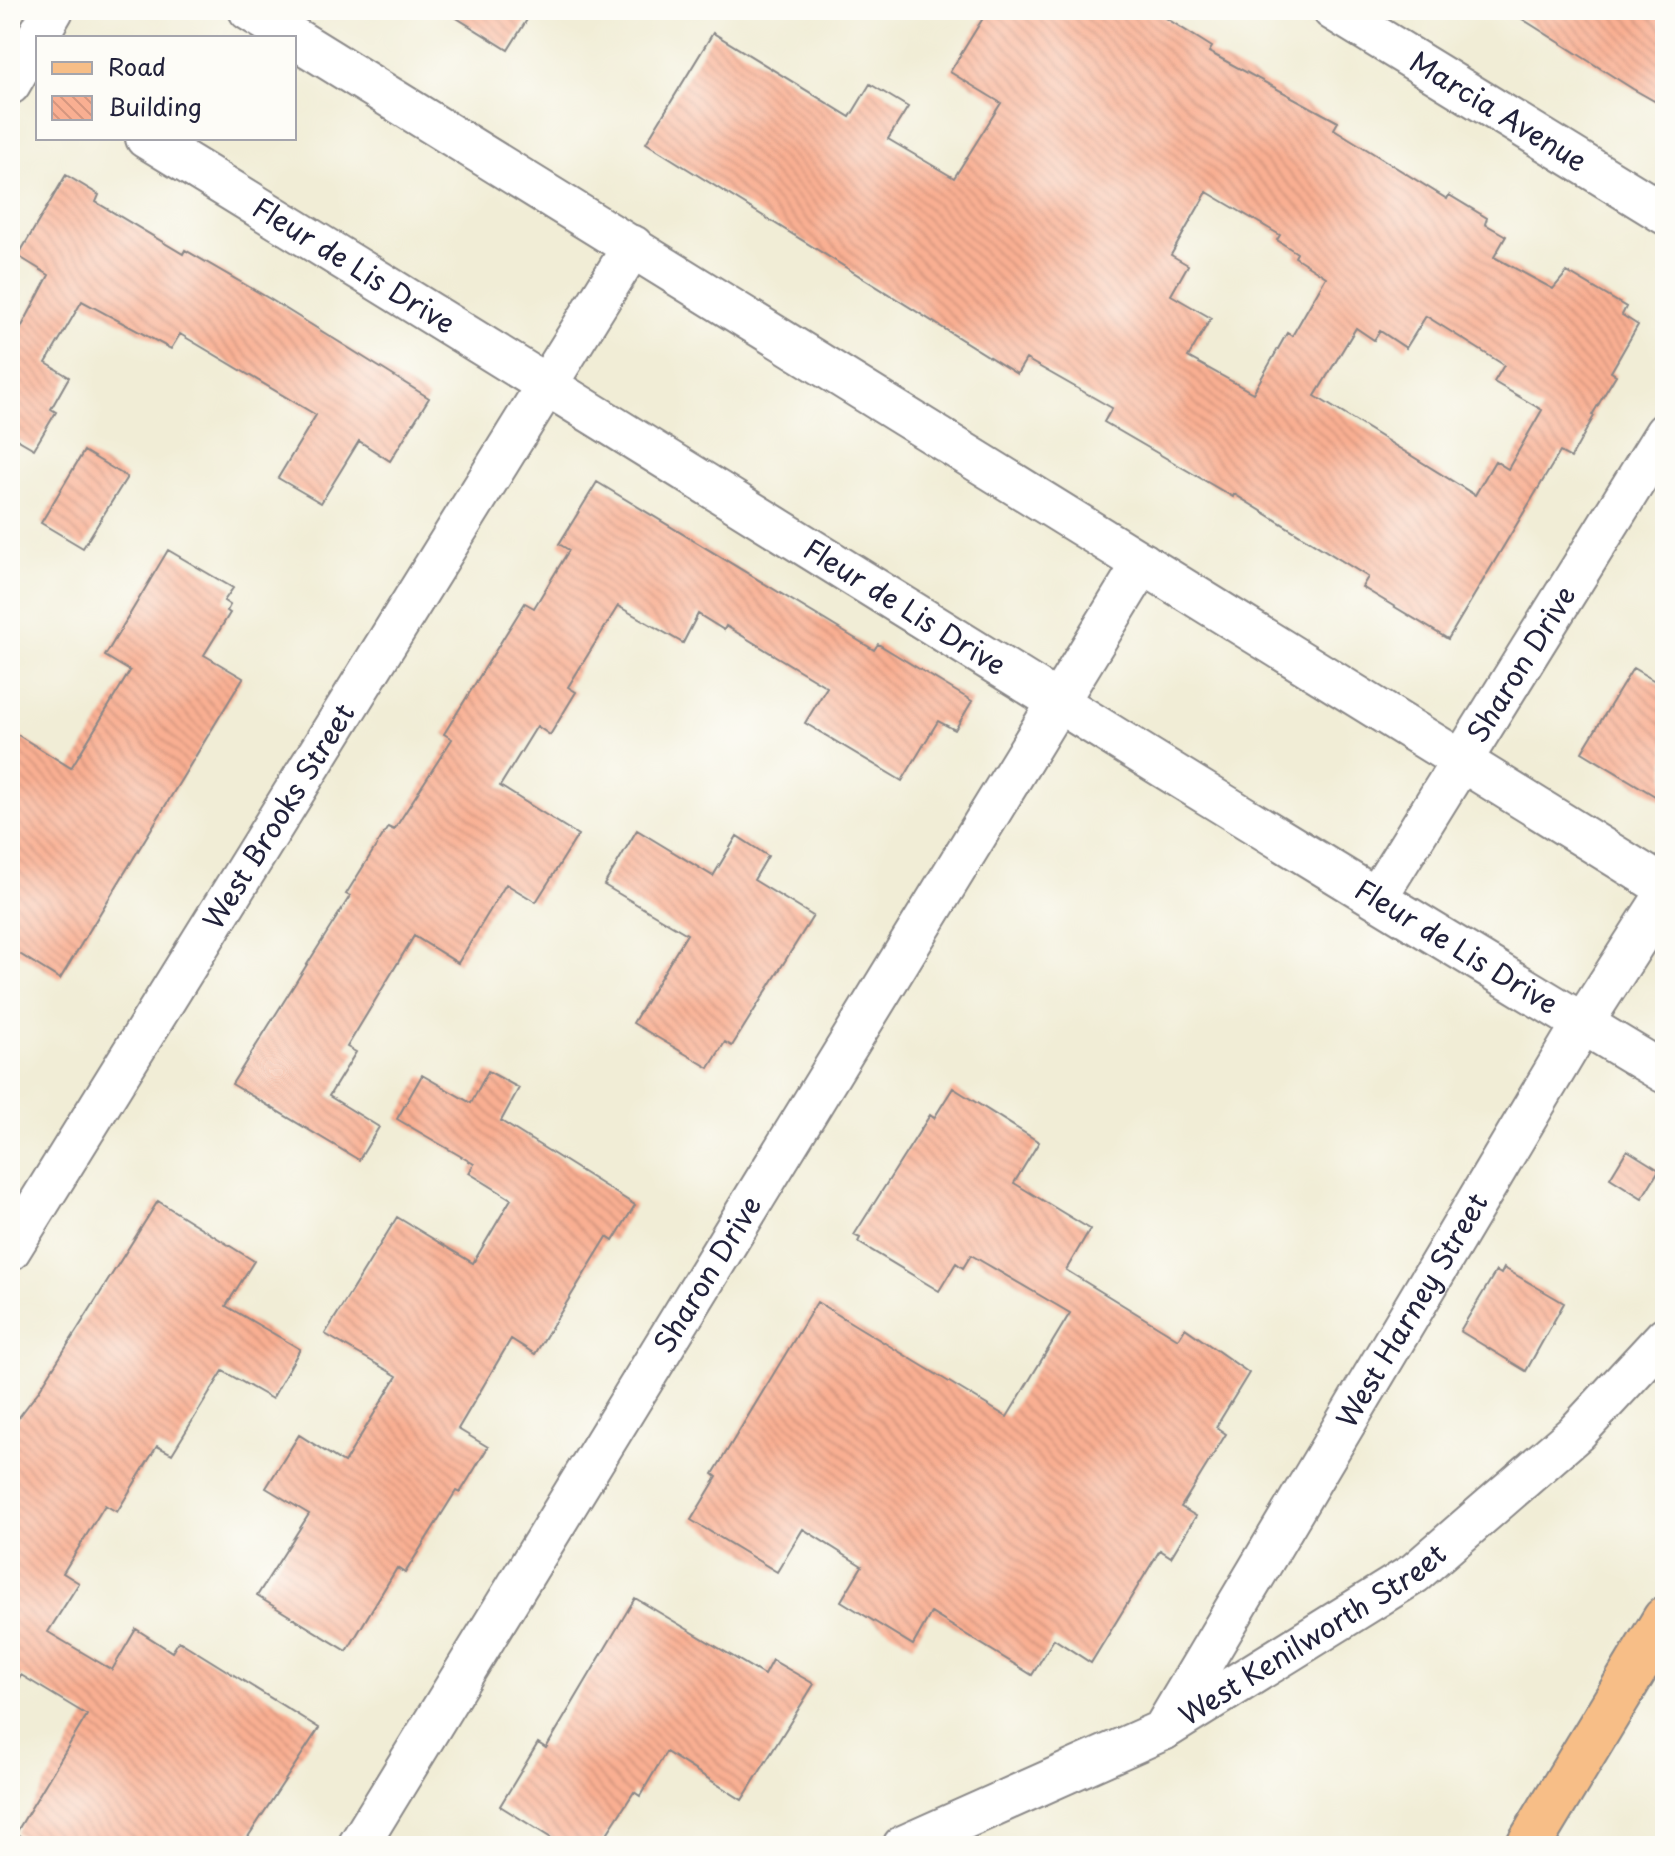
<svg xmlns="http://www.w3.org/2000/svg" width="1675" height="1856" viewBox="0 0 1675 1856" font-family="'Playpen Sans',sans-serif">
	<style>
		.building { fill: url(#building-back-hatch); fill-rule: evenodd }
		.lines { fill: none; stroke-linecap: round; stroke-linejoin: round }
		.street-casing { stroke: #8a8888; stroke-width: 44 }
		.primary-casing { stroke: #8a8888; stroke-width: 48 }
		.street { stroke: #fff; stroke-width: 40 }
		.primary { stroke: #f7be87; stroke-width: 44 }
		.labels { text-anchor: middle; stroke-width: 6; stroke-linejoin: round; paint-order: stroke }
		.street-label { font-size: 28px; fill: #22223b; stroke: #fdfcf7 }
	</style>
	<defs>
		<pattern id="building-back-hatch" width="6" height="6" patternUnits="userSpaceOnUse" patternTransform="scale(2)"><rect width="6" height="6" fill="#f9af92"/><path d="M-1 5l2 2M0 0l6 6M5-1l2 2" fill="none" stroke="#d5967f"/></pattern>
	</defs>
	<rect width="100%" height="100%" fill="#fdfcf7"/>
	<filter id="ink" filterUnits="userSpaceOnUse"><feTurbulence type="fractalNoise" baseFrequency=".0125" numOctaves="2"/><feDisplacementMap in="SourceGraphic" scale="16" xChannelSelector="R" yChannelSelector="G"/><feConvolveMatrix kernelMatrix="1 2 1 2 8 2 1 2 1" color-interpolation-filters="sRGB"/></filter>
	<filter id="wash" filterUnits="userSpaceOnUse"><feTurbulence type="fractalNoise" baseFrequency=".006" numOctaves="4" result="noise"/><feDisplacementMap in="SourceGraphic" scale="32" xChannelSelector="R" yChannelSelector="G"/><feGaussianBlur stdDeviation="1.8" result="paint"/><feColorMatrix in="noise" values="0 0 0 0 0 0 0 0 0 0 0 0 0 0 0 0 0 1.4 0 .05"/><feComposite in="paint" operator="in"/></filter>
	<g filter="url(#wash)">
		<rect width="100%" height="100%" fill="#f1edd6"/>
		<g id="blocks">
			<path class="building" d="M444,10H533L508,50Z
				M988,10H1153L1212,47L1209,52L1338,122L1334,129L1447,199L1449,195L1487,218L1485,224L1506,236L1494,257L1553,289L1567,272L1626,307L1622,315L1638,325L1611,372L1616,375L1592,415L1594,416L1571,458L1560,452L1448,639L1362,587L1368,577L1234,494L1233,497L1104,422L1112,408L1026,359L1017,374L646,143L713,33L850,117L870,84L908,107L888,139L954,178L1001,103L950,72ZM1207,192L1280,235L1277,240L1297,253L1295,257L1326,277L1292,336L1287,333L1253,393L1188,357L1211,318L1171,295L1188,265L1171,255ZM1426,316L1504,365L1494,382L1542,410L1508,469L1495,461L1475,495L1315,396L1356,328L1374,340L1380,331L1406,348Z
				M1508,10H1665V107L1633,89Z
				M66,175L99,195L96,202L183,254L185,250L270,299L429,398L390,461L359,441L321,503L278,478L316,415L180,334L171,349L82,301L46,363L69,377L51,409L56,412L34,449L10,435V341L13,343L49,275L18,256Z
				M84,451L127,477L83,548L41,523Z
				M597,482L874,650L878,644L972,701L955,730L938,721L902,781L805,723L827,687L726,626L724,630L698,614L683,643L618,606L568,687L576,692L550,735L537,726L500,786L578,835L536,902L506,884L458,963L414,936L347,1047L356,1052L329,1096L379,1127L359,1160L232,1084L350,896L346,894L388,827L394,830L452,739L444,734L525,603L534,608L569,550L559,544Z
				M168,550L233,588L224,601L230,605L227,611L230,613L204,655L243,678L60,979L10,948V730L71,768L130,671L105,656Z
				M1633,668L1665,687V802L1582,752Z
				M637,830L713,876L737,836L768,856L754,880L813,916L732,1046L725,1042L709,1068L633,1023L687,934L604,885Z
				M488,1071L519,1088L501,1121L635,1205L613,1241L607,1237L535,1354L511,1339L458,1429L488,1447L460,1493L456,1491L405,1573L397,1568L347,1651L257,1596L309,1514L266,1488L299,1435L344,1463L397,1376L325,1334L397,1217L473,1263L511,1199L469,1173L474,1164L397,1119L422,1075L471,1103Z
				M953,1088L1039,1142L1014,1183L1090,1229L1066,1270L1178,1339L1185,1328L1249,1373L1216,1427L1226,1434L1181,1507L1196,1516L1171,1557L1160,1550L1091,1663L1054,1639L1032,1675L931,1613L913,1645L841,1601L862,1566L803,1529L777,1572L691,1520L717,1477L713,1474L817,1302L1007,1417L1070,1313L971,1255L963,1268L956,1263L939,1291L858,1242L860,1238L854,1235L930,1115L934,1118Z
				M1627,1150L1659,1170L1642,1198L1610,1178Z
				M158,1201L254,1261L226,1306L300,1349L272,1399L223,1371L172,1454L157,1446L117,1512L105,1505L63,1573L79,1583L48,1632L112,1670L136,1629L172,1652L179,1641L319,1728L242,1846H37L16,1833L87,1715L21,1675L10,1692V1429L38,1392Z
				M1504,1268L1564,1303L1526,1371L1460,1331L1496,1271L1501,1274Z
				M635,1598L764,1675L772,1660L814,1684L742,1800L666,1752L640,1796L634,1792L599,1846H564L500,1806L538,1743L546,1748Z"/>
		</g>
	</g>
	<g filter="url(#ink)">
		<use href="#blocks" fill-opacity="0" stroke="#8a8888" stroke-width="2"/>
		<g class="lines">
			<g class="street-casing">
				<g id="street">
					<path d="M249,10L1665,887"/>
					<path id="s1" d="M1333,10L1665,214"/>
					<path d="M10,84L53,10"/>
					<path id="s2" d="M146,138C653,448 1155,767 1665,1073"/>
					<path id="s3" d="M1377,897L1665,433"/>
					<path id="s4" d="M10,1250L633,246"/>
					<path id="s5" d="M1163,1730L1583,1023L1665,895"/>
					<path id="s6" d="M358,1846L1143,563"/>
					<path id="s7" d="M903,1846L1163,1730L1415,1573L1576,1433L1665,1337"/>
				</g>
			</g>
			<g class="primary-casing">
				<path id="primary" d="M1528,1846L1665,1619"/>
			</g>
			<use href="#street" class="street"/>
			<use href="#primary" class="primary"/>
		</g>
	</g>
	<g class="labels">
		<g class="street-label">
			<text dy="10" stroke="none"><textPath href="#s1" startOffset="194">Marcia Avenue</textPath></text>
			<text dy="10" stroke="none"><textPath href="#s2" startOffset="244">Fleur de Lis Drive</textPath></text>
			<text dy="10" stroke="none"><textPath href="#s2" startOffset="892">Fleur de Lis Drive</textPath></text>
			<text dy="10" stroke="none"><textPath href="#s3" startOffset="274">Sharon Drive</textPath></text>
			<text dy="10" stroke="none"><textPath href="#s4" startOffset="510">West Brooks Street</textPath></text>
			<text dy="10" stroke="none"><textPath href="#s2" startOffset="1540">Fleur de Lis Drive</textPath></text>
			<text dy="10" stroke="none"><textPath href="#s6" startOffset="670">Sharon Drive</textPath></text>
			<text dy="10" stroke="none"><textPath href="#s5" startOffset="488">West Harney Street</textPath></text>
			<text dy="10" stroke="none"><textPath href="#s7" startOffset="462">West Kenilworth Street</textPath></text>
		</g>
	</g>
	<rect width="1675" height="1856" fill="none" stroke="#fdfcf7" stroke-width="40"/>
	<rect x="36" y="36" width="260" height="104" fill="#fdfcf7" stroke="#a5a5ac" stroke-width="2"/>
	<rect x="52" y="62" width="40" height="12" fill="#f7be87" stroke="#a5a5ac" stroke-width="2"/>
	<text x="108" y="76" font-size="24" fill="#22223b">Road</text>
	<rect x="52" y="96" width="40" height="24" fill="url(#building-back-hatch)" stroke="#a5a5ac" stroke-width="2"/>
	<text x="108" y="116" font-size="24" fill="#22223b">Building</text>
</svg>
